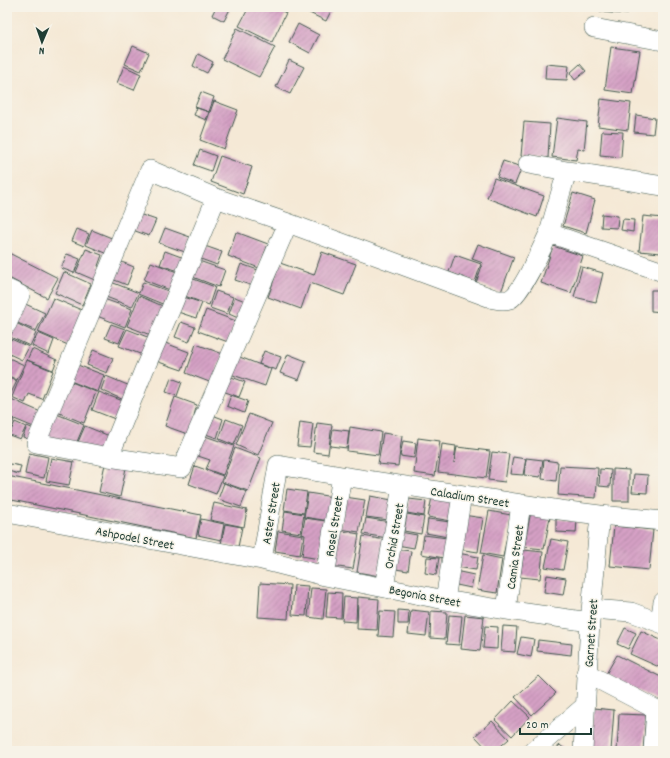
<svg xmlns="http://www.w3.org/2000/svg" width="670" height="758" viewBox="0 0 670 758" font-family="Dekko,sans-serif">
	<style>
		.building { fill: url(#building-hatch) }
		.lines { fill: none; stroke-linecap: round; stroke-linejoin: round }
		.minor-casing { stroke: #3f574c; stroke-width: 20 }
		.minor { stroke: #fff; stroke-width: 19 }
		.labels { text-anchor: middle; stroke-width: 3; stroke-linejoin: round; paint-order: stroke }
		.street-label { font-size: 13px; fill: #1f3d34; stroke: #f7f3e8 }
	</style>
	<defs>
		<pattern id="building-hatch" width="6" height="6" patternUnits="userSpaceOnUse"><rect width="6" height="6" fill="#d5a0c5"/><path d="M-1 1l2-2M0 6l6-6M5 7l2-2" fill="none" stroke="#ac84a1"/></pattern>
	</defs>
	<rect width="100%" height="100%" fill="#f7f3e8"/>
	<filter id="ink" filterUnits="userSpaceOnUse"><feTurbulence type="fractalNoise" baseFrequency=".025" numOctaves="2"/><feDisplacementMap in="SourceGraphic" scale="8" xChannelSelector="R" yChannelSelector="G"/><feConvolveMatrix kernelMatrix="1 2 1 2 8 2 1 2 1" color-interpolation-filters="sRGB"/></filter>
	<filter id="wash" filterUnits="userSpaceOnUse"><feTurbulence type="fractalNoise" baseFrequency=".012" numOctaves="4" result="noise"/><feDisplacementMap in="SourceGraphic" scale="16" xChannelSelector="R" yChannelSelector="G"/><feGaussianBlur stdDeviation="0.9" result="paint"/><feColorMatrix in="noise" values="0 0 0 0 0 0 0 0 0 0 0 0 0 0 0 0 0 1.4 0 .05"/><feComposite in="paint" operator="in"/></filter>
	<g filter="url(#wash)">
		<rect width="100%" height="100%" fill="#f5e9d6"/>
		<g id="blocks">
			<path class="building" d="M216,7H231L224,21L212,15Z
				M249,7H274L286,13L272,42L239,26Z
				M297,7H333L326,21Z
				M601,7H627V14L600,12Z
				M298,24L319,35L310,53L289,42Z
				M237,28L275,47L259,77L222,59Z
				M133,46L149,53L141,71L125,64Z
				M611,47L640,51L633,94L605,90Z
				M198,54L213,62L207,73L193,66Z
				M289,60L304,67L290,94L276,87Z
				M546,64L569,66L567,80L545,79Z
				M580,64L586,71L575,80L570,73Z
				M124,66L141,74L134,90L117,83Z
				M201,92L214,97L209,112L195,107Z
				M601,99L631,103L628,130L598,126Z
				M214,101L238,110L224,149L200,140Z
				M197,108L209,112L206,120L194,115Z
				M636,115L655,118L653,134L634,132Z
				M557,118L587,122L584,150L578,149L576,160L552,157Z
				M524,122L550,124L548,158L521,156Z
				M602,131L623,132L621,157L600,155Z
				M200,150L216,156L211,171L194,165Z
				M220,156L252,167L243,194L211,182Z
				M503,161L522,167L515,184L497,177Z
				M494,178L544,196L537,217L487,198Z
				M573,193L595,200L586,233L563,226Z
				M136,213L156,220L149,236L130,229Z
				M602,214L618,216L617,228L601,227Z
				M643,216L663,218V236L661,253L639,251Z
				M623,219L634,220L633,232L621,230Z
				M165,228L190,237L185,252L159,243Z
				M77,229L89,234L84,246L72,241Z
				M92,230L114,239L107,254L86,245Z
				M236,232L268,244L259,268L228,256Z
				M478,244L514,257L501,292L476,283L483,263L472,259Z
				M202,245L222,252L217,265L198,258Z
				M553,246L583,256L571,293L541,283Z
				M86,249L102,255L98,266L102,268L97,281L76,272Z
				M165,251L184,258L179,271L160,265Z
				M7,252L58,278L47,298L7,277Z
				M322,252L356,264L344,295L310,283L301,309L268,297L280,263L314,275Z
				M67,254L80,259L74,273L61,268Z
				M455,255L481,264L475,282L449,272Z
				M196,260L225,270L219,287L190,276Z
				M119,261L134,267L127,285L112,279Z
				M151,262L182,274L175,292L144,280Z
				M241,264L258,270L253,286L235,280Z
				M582,267L603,273L596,302L574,297Z
				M64,272L91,284L82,305L55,293Z
				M188,277L215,287L209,305L182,295Z
				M111,282L139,293L143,282L171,292L165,305L138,294L132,307L106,297Z
				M651,290H663V312L651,311Z
				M216,291L233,297L227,314L210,308Z
				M139,296L165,307L153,336L127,326Z
				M184,297L202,303L196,318L178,312Z
				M235,297L245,301L238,318L229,314Z
				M53,298L84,311L68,345L38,332Z
				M104,299L132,309L125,327L97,316Z
				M21,302L45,313L36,331L13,321Z
				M206,310L236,321L228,342L198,331Z
				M181,322L195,327L189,342L175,337Z
				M16,323L36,333L30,346L10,337Z
				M111,324L125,329L119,343L105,338Z
				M127,329L155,340L148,357L119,346Z
				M38,333L54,340L49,354L32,346Z
				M11,339L29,347L22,360L7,353V346Z
				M160,341L189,352L182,370L153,360Z
				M196,344L223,354L212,383L186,373Z
				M32,349L57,360L53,370L27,360Z
				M93,350L113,358L107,373L87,365Z
				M264,351L281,357L276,370L259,364Z
				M288,354L306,361L299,380L280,373Z
				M237,356L271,369L265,386L230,374Z
				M7,357L24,365L17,380L7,375Z
				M27,360L53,371L42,399L29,394L25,403L12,397Z
				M75,364L104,375L98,392L68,380Z
				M226,375L245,382L239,397L220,390Z
				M7,376L17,381L9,397L7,396Z
				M106,376L130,386L124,400L101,390Z
				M171,378L182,382L177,396L166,392Z
				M69,381L96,392L84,423L57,412Z
				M99,392L123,401L115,419L92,410Z
				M231,395L248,401L244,413L227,406Z
				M175,397L197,405L194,415L200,417L193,436L165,426Z
				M11,399L43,413L36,428L7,416V408Z
				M54,413L84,425L74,449L45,437Z
				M207,413L223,419L217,438L200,432Z
				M249,414L272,423L258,455L236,445Z
				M7,417L14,420L8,434L7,433Z
				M226,419L242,425L234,445L219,439Z
				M15,422L26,427L20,439L9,435Z
				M300,422L313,424L310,447L297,446Z
				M317,423L332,425L328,454L313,452Z
				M27,426L38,431L33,441L23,437Z
				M85,426L112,437L105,455L77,444Z
				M350,427L381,432L378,455L347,451Z
				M333,429L349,431L347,448L330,446Z
				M383,433L402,436L398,466L378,464Z
				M202,435L234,446L223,475L206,469L210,460L195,455Z
				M418,438L440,441L435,476L414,473Z
				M403,441L416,443L414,458L400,456Z
				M442,444L456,446L454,463L457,447L490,451L486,478L438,472Z
				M235,448L261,458L248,491L222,482Z
				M492,452L509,454L505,482L488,480Z
				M29,453L48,457L44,478L25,474Z
				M513,457L526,459L523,475L510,474Z
				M51,458L74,462L69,485L46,481Z
				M526,458L543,460L540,477L524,475Z
				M544,460L558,462L556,481L542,479Z
				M10,464L21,466L19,474L8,471Z
				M105,464L126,468L120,497L99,492Z
				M195,466L223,476L216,494L189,484Z
				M560,466L598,468L596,498L558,495Z
				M600,469L611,470L610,487L599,486Z
				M613,469L629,470V501H613Z
				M634,474L648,475L647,493L632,492Z
				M7,476L201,515L196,538L7,499Z
				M224,483L247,492L241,507L218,499Z
				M287,489L307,492L304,513L284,510Z
				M308,493L333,497L329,521L304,517Z
				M370,496L392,500L389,520L366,517Z
				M345,497L365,500L359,532L340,529Z
				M432,497L454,501L451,521L428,517Z
				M409,499L426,501L424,516L407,513Z
				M214,503L247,510L244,527L210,520Z
				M285,511L304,514L301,533L282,530Z
				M489,511L511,515L503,557L481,553Z
				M531,511L550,517L544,549L524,547Z
				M407,514L424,517L421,534L404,531Z
				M463,515L483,518L478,552L458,549Z
				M305,518L326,521L319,559L302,556L305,535L302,534Z
				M366,518L390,522L387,538L363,534Z
				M201,519L224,524L221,540L198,535Z
				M428,519L450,522L448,537L426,533Z
				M556,519L577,521L576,533L556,532Z
				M225,524L242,527L238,547L221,544Z
				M614,526L653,530L649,570L610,566Z
				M337,530L359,534L353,569L331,566Z
				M278,531L303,535L300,555L275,551Z
				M400,532L417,535L414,548L397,545Z
				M424,535L447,538L444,558L421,554Z
				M363,536L385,540L379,576L357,572Z
				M551,539L568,542L563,570L545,567Z
				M393,549L411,551L408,571L390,568Z
				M524,550L543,552L540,579L520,577Z
				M458,553L478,557L476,570L456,567Z
				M483,555L502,559L497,593L477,590Z
				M427,557L439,558L436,575L425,573Z
				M455,571L474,575L471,588L452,584Z
				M547,575L566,578L563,595L544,592Z
				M260,583L290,585L288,619L258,617Z
				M294,585L308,586L306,616L292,615Z
				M311,588L326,589L323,619L308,617Z
				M328,592L342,593L341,618L326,617Z
				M344,597L357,598L356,622L342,621Z
				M358,597L379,599L377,630L357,629Z
				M398,610L409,611L408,624H398Z
				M411,610L429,612L426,636L408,634Z
				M380,611L395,612L393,637L378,636Z
				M431,611L447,612L445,639L430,638Z
				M449,615L462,616L459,645L446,644Z
				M465,615L484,617L480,651L461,649Z
				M485,626L498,627L497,649L483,648Z
				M503,626L517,627L515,652L501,651Z
				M625,628L636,633L628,649L617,644Z
				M641,631L663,641V659L659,667L630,654Z
				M521,637L534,639L531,657L517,654Z
				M538,640L572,644L571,655L537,651Z
				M617,655L663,678V704L606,674Z
				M539,676L556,693L532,715L515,697Z
				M513,701L530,717L512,736L495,720Z
				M594,708L614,710L611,751H591Z
				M619,714L646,715L643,751H617Z
				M492,721L509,739L495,751H489L475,736Z
				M560,745L567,751H553Z"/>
		</g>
	</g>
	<g filter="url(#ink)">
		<use href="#blocks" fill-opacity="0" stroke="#3f574c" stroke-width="1"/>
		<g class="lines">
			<g class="minor-casing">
				<path id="minor" d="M594,28L663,41
					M528,164L567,171L663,186
					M567,171L549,233L663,272
					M288,223L182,468L109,457L36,443L150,170L216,198L288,223L494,299C499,300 505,301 510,299C521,294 543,246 549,233
					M7,289L20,295L7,324
					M109,457L144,370L172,306L216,198
					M7,513L262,560L325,576L445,600L506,610L590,622
					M262,560L278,465L342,476L560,510L600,515L663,521
					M325,576L342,476
					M384,587L402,486
					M445,600L462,495
					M591,609L631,612L663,624
					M506,610L521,504
					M660,622L663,602
					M586,673L663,713
					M533,751L585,706
					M583,751L590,622L600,515
					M653,751L656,709"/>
			</g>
			<use href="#minor" class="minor"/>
		</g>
	</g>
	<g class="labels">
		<g class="street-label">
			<text transform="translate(470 496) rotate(9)" y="5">Caladium Street</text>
			<text transform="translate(270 513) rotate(-81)" y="5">Aster Street</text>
			<text transform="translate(333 526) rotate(-81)" y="5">Rosel Street</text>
			<text transform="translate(393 536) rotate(-80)" y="5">Orchid Street</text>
			<text transform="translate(135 537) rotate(11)" y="5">Ashpodel Street</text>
			<text transform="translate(514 557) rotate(-82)" y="5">Camia Street</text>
			<text transform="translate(425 595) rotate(11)" y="5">Begonia Street</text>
			<text transform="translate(590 633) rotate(-86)" y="5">Garnet Street</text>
		</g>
	</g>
	<rect width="670" height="758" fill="none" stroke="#f7f3e8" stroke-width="24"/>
	<g transform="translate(42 42) rotate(182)" stroke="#f7f3e8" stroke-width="3" paint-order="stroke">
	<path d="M0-3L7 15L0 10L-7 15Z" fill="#1f3d34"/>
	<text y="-6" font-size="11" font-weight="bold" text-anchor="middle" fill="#1f3d34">N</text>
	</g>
	<path d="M520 728v6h71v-6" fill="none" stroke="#1f3d34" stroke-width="2"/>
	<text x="526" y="728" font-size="12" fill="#1f3d34" stroke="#f7f3e8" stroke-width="3" paint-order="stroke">20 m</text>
</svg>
